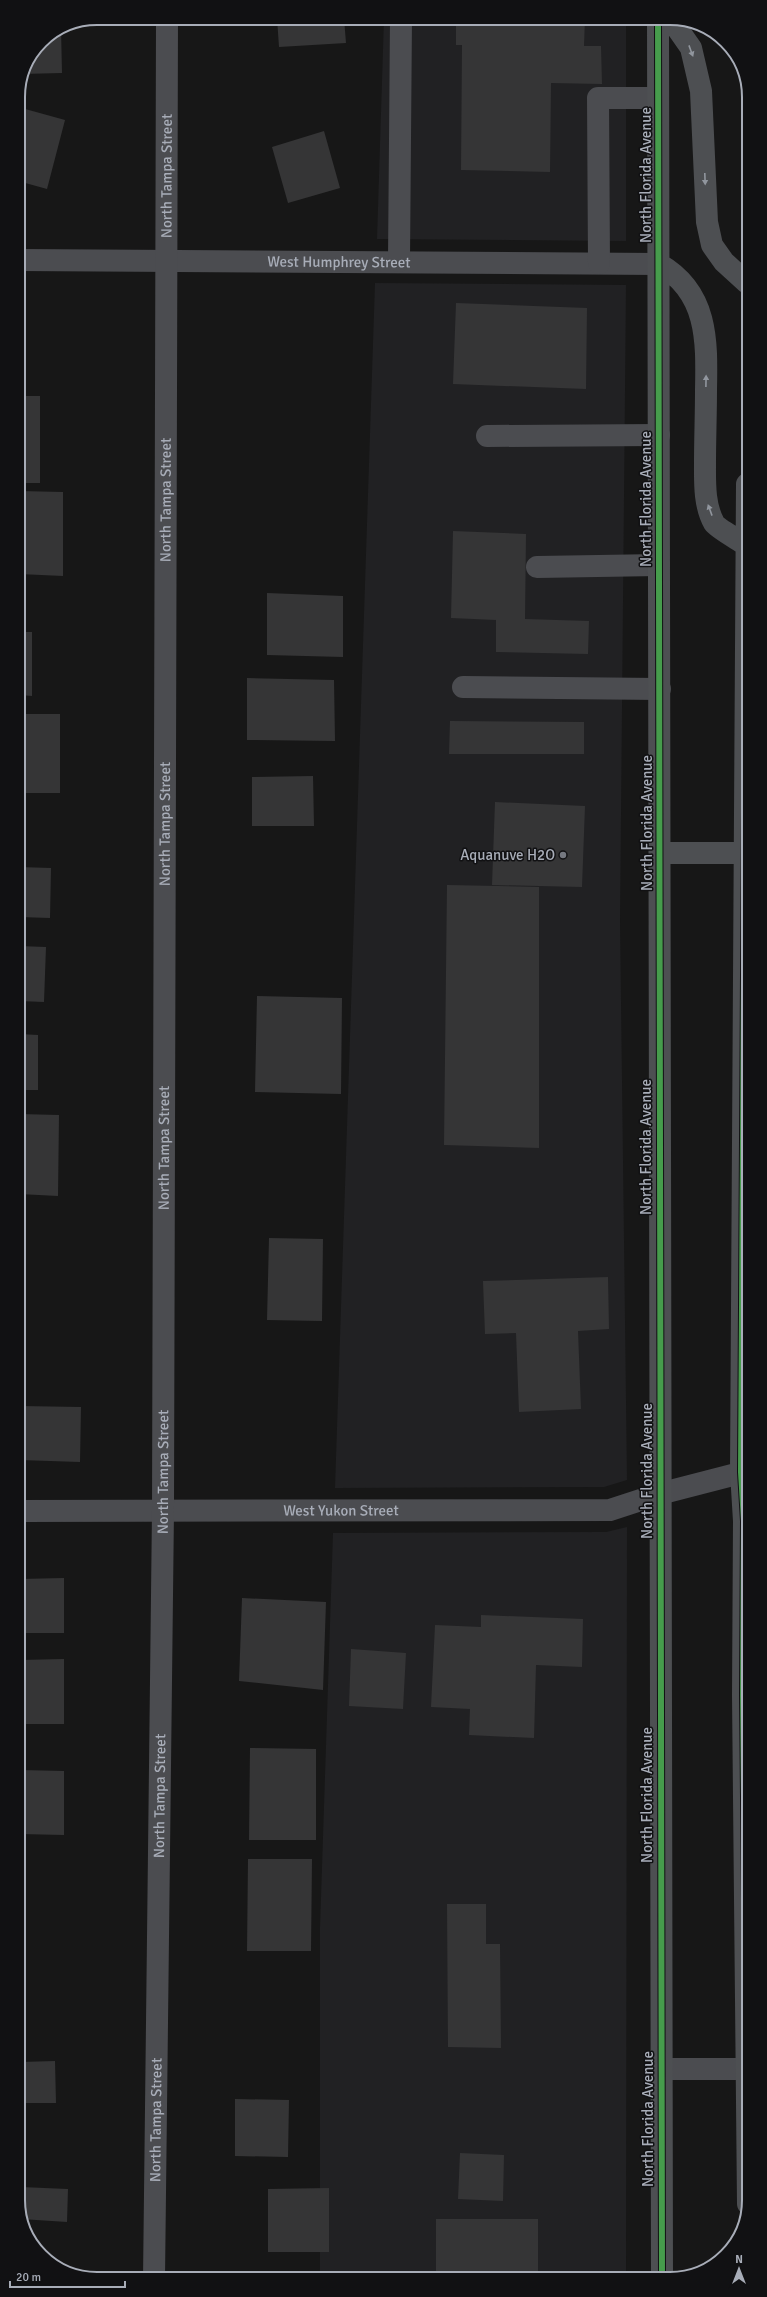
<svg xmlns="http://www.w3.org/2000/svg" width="767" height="2297" viewBox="0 0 767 2297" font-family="Signika,sans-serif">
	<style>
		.built { fill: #212123 }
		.building { fill: #353536 }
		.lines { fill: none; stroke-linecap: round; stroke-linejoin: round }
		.minor { stroke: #4b4c50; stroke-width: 22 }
		.major { stroke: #4d4f52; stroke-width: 22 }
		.cycleway-casing { stroke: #111113; stroke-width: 8 }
		.cycleway { stroke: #469c4c; stroke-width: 6 }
		.oneway { fill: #91969e }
		.poi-dot { fill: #757880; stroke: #111113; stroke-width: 1.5 }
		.labels { text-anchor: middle; stroke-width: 3; stroke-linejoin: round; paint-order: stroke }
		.street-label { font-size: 15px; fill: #a8adb8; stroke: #111113 }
		.poi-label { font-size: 15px; fill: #a8adb8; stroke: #111113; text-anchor: end }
		.rim { fill: none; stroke: #a8adb8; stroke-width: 2 }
	</style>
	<rect width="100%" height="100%" fill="#171717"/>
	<path class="built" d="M384,18H626V241L377,239Z
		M375,283L626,285L620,921L627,1480L604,1487L335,1488Z
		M627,1527L626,2277L320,2278V1928L333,1533L606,1532Z"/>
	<path class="building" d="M277,18H344L346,43L279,47Z
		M456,18H585L584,46H601L602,84L551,83L550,172L461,170L462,45H456Z
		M61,28L62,73L22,74L24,66L41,41Z
		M18,107L65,120L47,189L18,181Z
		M324,131L340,188L288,203L272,147Z
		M456,303L587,308L586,389L453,384Z
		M19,396H40V483H19Z
		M19,491L63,492V576L19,574Z
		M453,531L526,534L525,619L589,621L588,654L496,652V620L451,618Z
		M267,593L343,596V657L267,655Z
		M19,632H32V696L19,695Z
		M247,678L334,680L335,741L247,740Z
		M19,714H60V793H19Z
		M450,721L584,722V754H449Z
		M313,776L314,826H252V777Z
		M495,802L585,806L582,887L492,885Z
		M19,867L51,868L50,918L19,917Z
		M447,885L539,887V1148L444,1145Z
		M19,946L46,947L44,1002L19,1001Z
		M257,996L342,998L341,1094L255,1092Z
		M19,1034L38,1035V1090H19Z
		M19,1114L59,1115L58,1196L19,1194Z
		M269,1238L323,1239L322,1321L267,1320Z
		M608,1277L609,1329L578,1331L581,1409L519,1412L516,1333L485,1334L483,1281Z
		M20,1406L81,1407L80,1462L20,1460Z
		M64,1578V1633H20V1579Z
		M242,1598L326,1602L323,1690L239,1681Z
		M481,1615L583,1619L582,1667L536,1665L534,1738L469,1735L470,1709L431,1707L435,1625L481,1627Z
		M351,1649L406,1653L403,1709L349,1706Z
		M64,1659V1724H20V1660Z
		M250,1748L316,1749V1840H249Z
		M20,1770L64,1771V1835L20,1834Z
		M248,1859H312L311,1951H247Z
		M447,1904H486V1944H500L501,2048L448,2047Z
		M55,2061L56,2103H20V2062Z
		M235,2099L289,2100L288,2157L235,2156Z
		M460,2153L504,2155L503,2201L458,2199Z
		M21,2187L68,2189L67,2222L21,2219Z
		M329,2188V2252H268V2189Z
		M436,2219H538V2277H436Z
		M232,2276L262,2277L261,2278H232Z"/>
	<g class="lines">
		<g class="minor">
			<path id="s1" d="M18,260L659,264"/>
			<path d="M399,261L401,18"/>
			<path d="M599,263L598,98H658"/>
			<path d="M487,436L659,435"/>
			<path d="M537,567L659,565"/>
			<path d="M463,687L660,689"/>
			<path id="s2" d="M20,1511L610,1510L659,1494L748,1471"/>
			<path d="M661,2069H749"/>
			<path id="s3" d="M154,2279L163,1510L167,18"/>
		</g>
		<path class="major" d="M658,18L662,2276
			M670,18L691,48L701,91L707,222L712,245L724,262L747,283
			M659,264C708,292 707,340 706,390C706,414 705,439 705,463C705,482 704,505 714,523C718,529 739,540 746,545
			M747,484L741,1472L744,1521L743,1695L748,2204
			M660,853H745"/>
		<g class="cycleway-casing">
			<path id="cycleway" d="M658,18L662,2276
				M747,484L741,1472L744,1521L743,1695L748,2204"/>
		</g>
		<use href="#cycleway" class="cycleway"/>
	</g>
	<defs><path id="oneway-solid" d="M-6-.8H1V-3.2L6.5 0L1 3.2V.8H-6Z"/></defs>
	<g class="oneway">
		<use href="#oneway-solid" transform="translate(691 51) rotate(70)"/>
		<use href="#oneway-solid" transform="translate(705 179) rotate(88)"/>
		<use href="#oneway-solid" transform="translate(706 381) rotate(-89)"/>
		<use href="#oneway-solid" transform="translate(710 510) rotate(-110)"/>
	</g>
	<circle class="poi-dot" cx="563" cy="855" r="4"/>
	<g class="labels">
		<g class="street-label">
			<text transform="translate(646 175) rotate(-90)" y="5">North Florida Avenue</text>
			<text dy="5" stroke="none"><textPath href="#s3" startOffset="2103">North Tampa Street</textPath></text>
			<text dy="5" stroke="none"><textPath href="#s1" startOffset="321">West Humphrey Street</textPath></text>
			<text transform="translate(646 499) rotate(-90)" y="5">North Florida Avenue</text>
			<text dy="5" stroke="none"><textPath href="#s3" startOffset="1779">North Tampa Street</textPath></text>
			<text transform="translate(647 823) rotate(-90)" y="5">North Florida Avenue</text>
			<text dy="5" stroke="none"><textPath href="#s3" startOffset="1455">North Tampa Street</textPath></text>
			<text transform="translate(646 1147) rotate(-90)" y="5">North Florida Avenue</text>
			<text dy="5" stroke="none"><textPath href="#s3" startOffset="1131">North Tampa Street</textPath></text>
			<text transform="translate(647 1471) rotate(-90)" y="5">North Florida Avenue</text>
			<text dy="5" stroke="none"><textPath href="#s3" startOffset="807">North Tampa Street</textPath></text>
			<text dy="5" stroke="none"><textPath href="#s2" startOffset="321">West Yukon Street</textPath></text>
			<text transform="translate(647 1795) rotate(-90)" y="5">North Florida Avenue</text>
			<text dy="5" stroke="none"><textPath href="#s3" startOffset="483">North Tampa Street</textPath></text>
			<text transform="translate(648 2119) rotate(-90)" y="5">North Florida Avenue</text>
			<text dy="5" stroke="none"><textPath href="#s3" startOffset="159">North Tampa Street</textPath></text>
		</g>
		<g class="poi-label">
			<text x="555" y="860">Aquanuve H2O</text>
		</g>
	</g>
	<path d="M0 0H767V2297H0ZM97 25H670A72 72 0 0 1 742 97V2200A72 72 0 0 1 670 2272H97A72 72 0 0 1 25 2200V97A72 72 0 0 1 97 25Z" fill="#111113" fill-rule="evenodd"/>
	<path class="rim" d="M97 25H670A72 72 0 0 1 742 97V2200A72 72 0 0 1 670 2272H97A72 72 0 0 1 25 2200V97A72 72 0 0 1 97 25Z"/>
	<g transform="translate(739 2269)" stroke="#111113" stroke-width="3" paint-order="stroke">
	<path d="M0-3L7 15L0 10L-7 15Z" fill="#a8adb8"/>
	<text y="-6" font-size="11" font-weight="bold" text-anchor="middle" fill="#a8adb8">N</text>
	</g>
	<path d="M10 2281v6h115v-6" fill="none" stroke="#a8adb8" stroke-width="2"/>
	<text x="16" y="2281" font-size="12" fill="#a8adb8" stroke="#111113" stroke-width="3" paint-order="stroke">20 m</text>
</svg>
